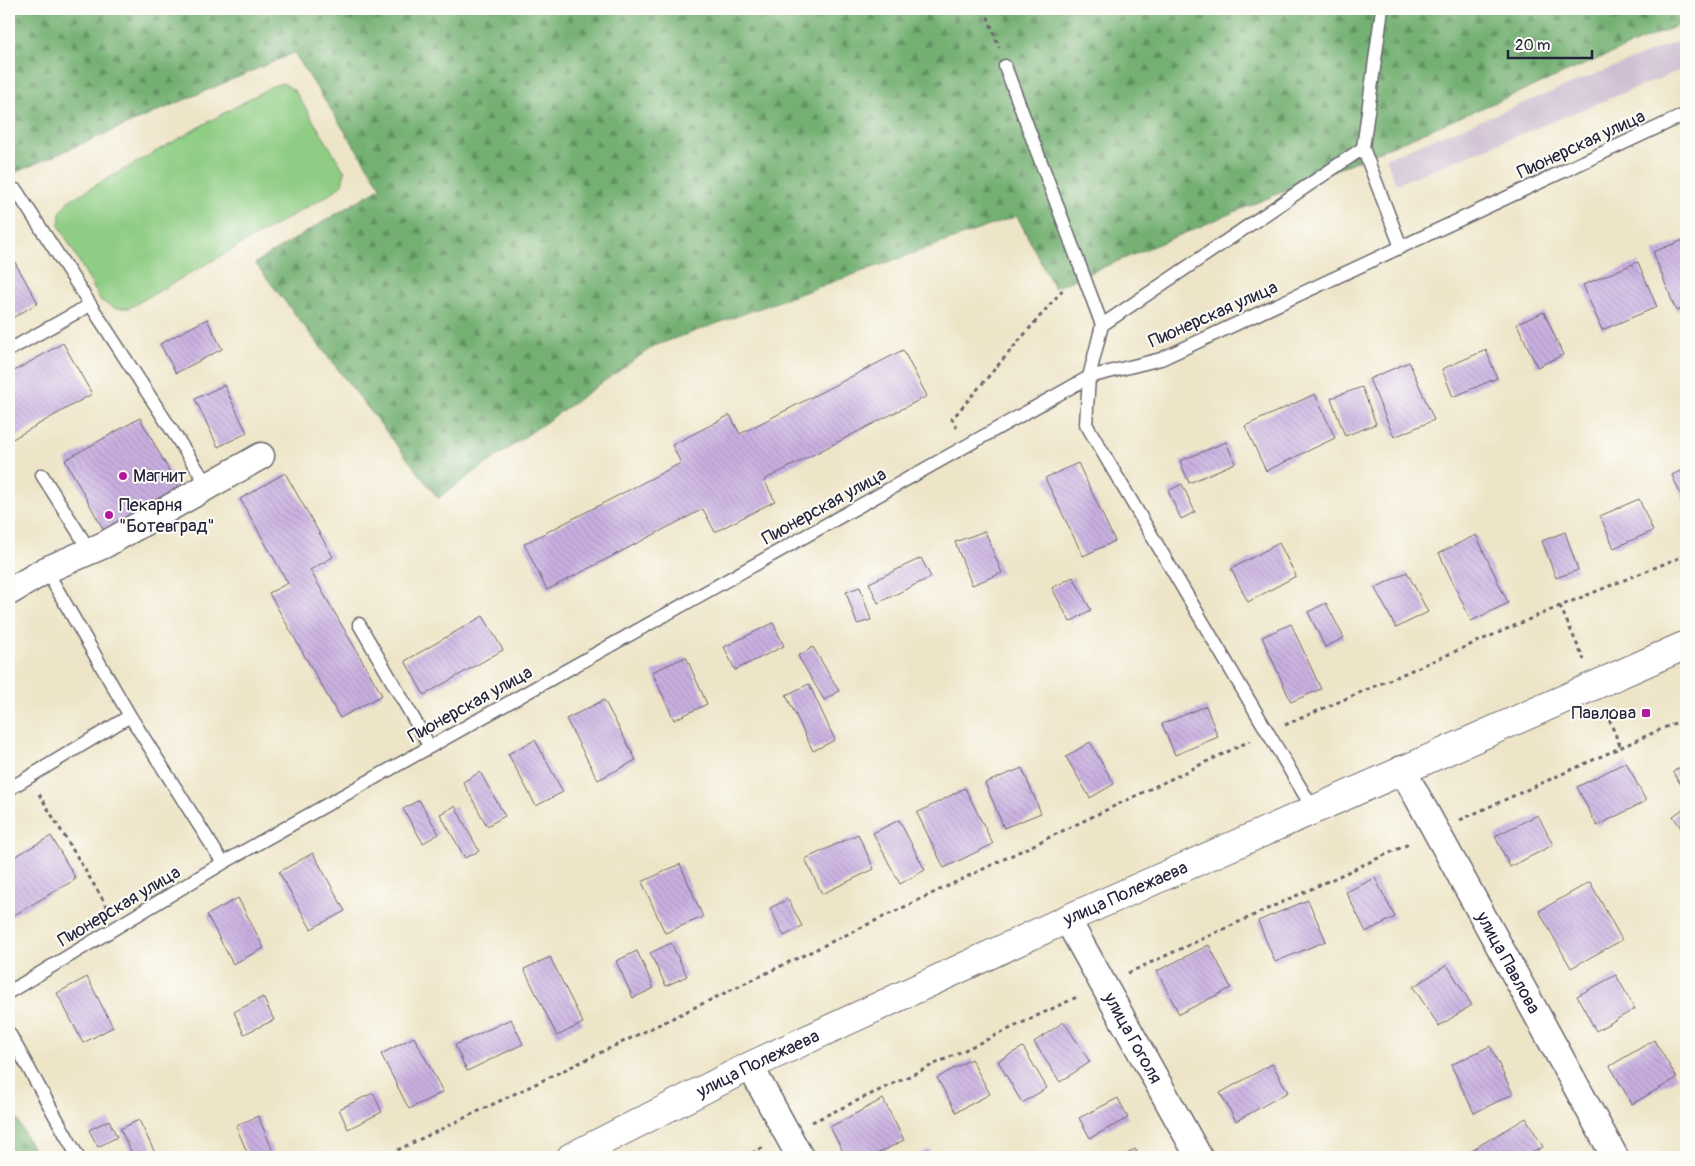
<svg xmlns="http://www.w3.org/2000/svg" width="1695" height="1166" viewBox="0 0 1695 1166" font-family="Pangolin,sans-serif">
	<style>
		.industrial { fill: #cebed1 }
		.grass { fill: #8fcd84; stroke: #587860 }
		.forest { fill: url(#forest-firs); stroke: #4a6956 }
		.building { fill: url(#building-back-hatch) }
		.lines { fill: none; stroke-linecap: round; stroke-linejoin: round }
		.service-casing { stroke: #69666c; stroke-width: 15 }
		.minor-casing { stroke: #69666c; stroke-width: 29 }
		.primary-casing { stroke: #69666c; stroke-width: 30 }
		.path { stroke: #69666c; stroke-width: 3; stroke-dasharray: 4 4; stroke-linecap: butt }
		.service { stroke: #fff; stroke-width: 12 }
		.minor { stroke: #fff; stroke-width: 26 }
		.primary { stroke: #fff; stroke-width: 28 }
		.poi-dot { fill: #b5179e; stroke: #fdfcf7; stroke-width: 2 }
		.labels { text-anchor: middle; stroke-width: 4; stroke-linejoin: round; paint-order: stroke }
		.street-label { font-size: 18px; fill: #22223b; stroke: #fdfcf7 }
		.poi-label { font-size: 18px; fill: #22223b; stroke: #fdfcf7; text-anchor: start }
	</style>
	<defs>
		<pattern id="forest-firs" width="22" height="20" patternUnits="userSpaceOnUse" patternTransform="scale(1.25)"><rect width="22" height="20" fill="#73b072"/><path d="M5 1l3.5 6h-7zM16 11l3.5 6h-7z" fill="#5e8f5f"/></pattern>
		<pattern id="building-back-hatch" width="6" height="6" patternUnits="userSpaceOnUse" patternTransform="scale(1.25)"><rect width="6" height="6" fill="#c9afe0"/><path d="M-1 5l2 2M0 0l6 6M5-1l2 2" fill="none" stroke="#ac96c1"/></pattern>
	</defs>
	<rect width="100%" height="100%" fill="#fdfcf7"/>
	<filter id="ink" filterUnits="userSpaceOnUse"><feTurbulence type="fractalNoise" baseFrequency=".02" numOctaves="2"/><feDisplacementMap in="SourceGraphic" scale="10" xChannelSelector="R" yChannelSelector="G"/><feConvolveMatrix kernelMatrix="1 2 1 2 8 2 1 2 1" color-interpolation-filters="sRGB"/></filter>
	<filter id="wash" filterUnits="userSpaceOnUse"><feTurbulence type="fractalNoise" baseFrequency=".0096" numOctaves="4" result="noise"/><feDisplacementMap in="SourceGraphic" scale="20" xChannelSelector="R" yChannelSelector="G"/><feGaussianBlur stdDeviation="1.12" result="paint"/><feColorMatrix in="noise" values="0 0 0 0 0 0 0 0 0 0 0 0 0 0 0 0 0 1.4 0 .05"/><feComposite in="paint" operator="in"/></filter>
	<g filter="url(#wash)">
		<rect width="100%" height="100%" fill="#eee5c8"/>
		<path class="industrial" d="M1686,38V68L1396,184L1386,158Z"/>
		<path class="grass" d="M283,83L295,91L345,172L342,184L332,193L129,308H115L101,301L59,225L60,213L68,201L272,86Z"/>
		<path class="forest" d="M9,9H1686V22L1054,288L1017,216L654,346L438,498L255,263L381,187L294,53L9,175Z
			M9,1104L37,1157H9Z"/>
		<g id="blocks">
			<path class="building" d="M1686,239V307L1676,311L1653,252Z
				M9,252L38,303L9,320Z
				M1638,262L1657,307L1602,330L1583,285Z
				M1544,312L1563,355L1537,367L1517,324Z
				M207,319L222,349L176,373L160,344Z
				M63,343L92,394L9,441V374Z
				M903,350L927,396L764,480L775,501L715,532L703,509L547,590L524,544L681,463L672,445L730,415L740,434Z
				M1486,350L1497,378L1453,397L1442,369Z
				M1409,362L1434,420L1394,437L1369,379Z
				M224,385L247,433L218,447L195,399Z
				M1362,387L1376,424L1345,436L1331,398Z
				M1315,394L1335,438L1266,471L1245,426Z
				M140,418L182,494L107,536L65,460Z
				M1226,442L1235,463L1189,483L1180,461Z
				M1078,463L1115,541L1083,556L1045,478Z
				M1686,468V506L1672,475Z
				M285,473L333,557L310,570L382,695L340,718L269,593L288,583L240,499Z
				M1182,484L1195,512L1181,519L1168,491Z
				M1639,499L1653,531L1614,548L1600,516Z
				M985,531L1002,573L972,585L955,542Z
				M1565,532L1578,570L1556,578L1542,541Z
				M1476,535L1508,603L1471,621L1439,553Z
				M1279,543L1296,576L1248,602L1231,569Z
				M921,558L931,577L878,603L869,583Z
				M1407,572L1428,612L1396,628L1375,588Z
				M1073,577L1091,610L1070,622L1052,588Z
				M860,587L871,620L857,624L846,592Z
				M1326,603L1344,638L1325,647L1308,612Z
				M483,616L503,650L424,695L405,661Z
				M773,623L784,646L735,670L724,647Z
				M1291,624L1321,689L1291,702L1262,637Z
				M813,647L839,691L824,700L798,656Z
				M686,657L707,704L674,720L652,672Z
				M809,684L835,740L813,751L786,695Z
				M604,700L636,760L598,780L566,719Z
				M1206,706L1218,737L1175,755L1162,724Z
				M535,740L563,792L536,806L508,754Z
				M1090,742L1114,784L1090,798L1066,757Z
				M1626,762L1646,801L1597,826L1577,787Z
				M1686,763V793L1673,772Z
				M1022,768L1041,813L1004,828L985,783Z
				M480,772L505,816L487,826L463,782Z
				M965,788L993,844L944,868L917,813Z
				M419,800L439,834L423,843L403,809Z
				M455,806L479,851L465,858L440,814Z
				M1686,807V836L1673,816Z
				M1538,815L1553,845L1510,867L1495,836Z
				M899,820L925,870L900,884L873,833Z
				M858,834L874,869L822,894L805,859Z
				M51,836L76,879L9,918V860Z
				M313,853L345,911L311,929L279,872Z
				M680,864L703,917L665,933L642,882Z
				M1375,878L1395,917L1366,932L1346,892Z
				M1590,882L1622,940L1571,968L1539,911Z
				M238,898L264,948L233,964L207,915Z
				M788,899L802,926L784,936L770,908Z
				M1308,900L1326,941L1275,962L1258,921Z
				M671,943L687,976L666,986L650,953Z
				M1209,945L1231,988L1179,1014L1157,971Z
				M637,951L654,988L633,998L616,961Z
				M550,957L583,1023L557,1036L524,969Z
				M1447,965L1472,1005L1439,1026L1413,987Z
				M1616,975L1635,1009L1596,1031L1577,996Z
				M87,977L113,1027L83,1043L57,993Z
				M263,997L274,1020L244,1034L234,1012Z
				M511,1019L523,1044L467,1071L455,1045Z
				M1064,1022L1090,1062L1060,1082L1034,1042Z
				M414,1037L443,1092L409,1109L381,1054Z
				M1654,1040L1677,1078L1632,1104L1610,1066Z
				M1490,1046L1513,1094L1474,1113L1451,1065Z
				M1023,1047L1047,1088L1022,1103L998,1061Z
				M971,1059L990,1094L956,1112L937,1078Z
				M1272,1064L1288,1092L1236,1121L1220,1093Z
				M373,1093L382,1112L348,1129L339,1109Z
				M1118,1098L1128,1118L1090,1138L1079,1118Z
				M883,1099L904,1140L871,1157H846L830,1127Z
				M258,1116L275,1156L272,1157H249L236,1126Z
				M1526,1118L1543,1147L1525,1157H1474L1470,1151Z
				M109,1120L117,1137L98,1147L89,1130Z
				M139,1120L157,1157H134L120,1129Z
				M929,1149L933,1157H913Z
				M1135,1149L1140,1157H1122Z"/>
		</g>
	</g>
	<g filter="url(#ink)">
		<use href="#blocks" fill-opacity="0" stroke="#69666c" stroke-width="1"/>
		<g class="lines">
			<g class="service-casing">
				<path id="service" d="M1382,9L1363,148L1401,247
					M1005,66L1102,325L1089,377L1086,424L1313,809
					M9,194L16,190L208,486
					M1102,325L1363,148
					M9,350L90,305
					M42,475L90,551
					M359,624L430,747
					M130,716L223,863
					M9,789L130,716L46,570
					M9,992L223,863L1089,377L1161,359L1686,114
					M9,1033L78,1157"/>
			</g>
			<g class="minor-casing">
				<g id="minor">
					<path d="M9,592L46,570L104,545L261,456"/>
					<path id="s1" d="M1402,769L1615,1157"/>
					<path id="s2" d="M1067,919L1199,1157"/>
					<path d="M750,1066L800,1157"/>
				</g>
			</g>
			<g class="primary-casing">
				<g id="primary">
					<path id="s3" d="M571,1157L750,1066L1067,919L1686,645"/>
				</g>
			</g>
			<path class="path" d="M985,9L999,48
				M957,428L952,419L1065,287
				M1560,606L1584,660
				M1606,712L1621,748
				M1285,725L1560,606L1686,555
				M39,794L108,908
				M1460,820L1686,718
				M1128,973L1411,843
				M812,1122L1079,996
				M383,1157L1250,741
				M745,1157L764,1147"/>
			<use href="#service" class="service"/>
			<use href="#minor" class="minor"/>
			<use href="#primary" class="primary"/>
		</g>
	</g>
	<g class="poi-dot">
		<circle cx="123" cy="476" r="5"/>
		<circle cx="109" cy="515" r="5"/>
		<rect x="1641" y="708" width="10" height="10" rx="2.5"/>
	</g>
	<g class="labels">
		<g class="street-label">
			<text transform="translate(1581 144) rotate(-25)" y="6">Пионерская улица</text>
			<text transform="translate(1213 314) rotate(-24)" y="6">Пионерская улица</text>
			<text transform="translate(824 506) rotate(-29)" y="6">Пионерская улица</text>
			<text transform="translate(470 704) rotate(-29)" y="6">Пионерская улица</text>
			<text dy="6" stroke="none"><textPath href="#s3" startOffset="614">улица Полежаева</textPath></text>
			<text transform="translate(119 906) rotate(-31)" y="6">Пионерская улица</text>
			<text dy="6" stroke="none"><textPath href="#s1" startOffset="221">улица Павлова</textPath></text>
			<text dy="6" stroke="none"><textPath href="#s2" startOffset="136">улица Гоголя</textPath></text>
			<text dy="6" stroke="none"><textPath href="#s3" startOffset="209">улица Полежаева</textPath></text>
		</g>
		<g class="poi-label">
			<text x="133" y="482">Магнит</text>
			<text x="119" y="511">Пекарня<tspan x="119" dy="21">"Ботевград"</tspan></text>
			<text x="1636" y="719" text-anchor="end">Павлова</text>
		</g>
	</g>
	<rect width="1695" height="1166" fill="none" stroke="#fdfcf7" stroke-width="30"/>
	<path d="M1508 50v8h84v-8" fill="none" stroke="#22223b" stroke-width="2.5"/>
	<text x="1515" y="50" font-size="15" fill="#22223b" stroke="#fdfcf7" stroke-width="4" paint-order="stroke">20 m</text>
</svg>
